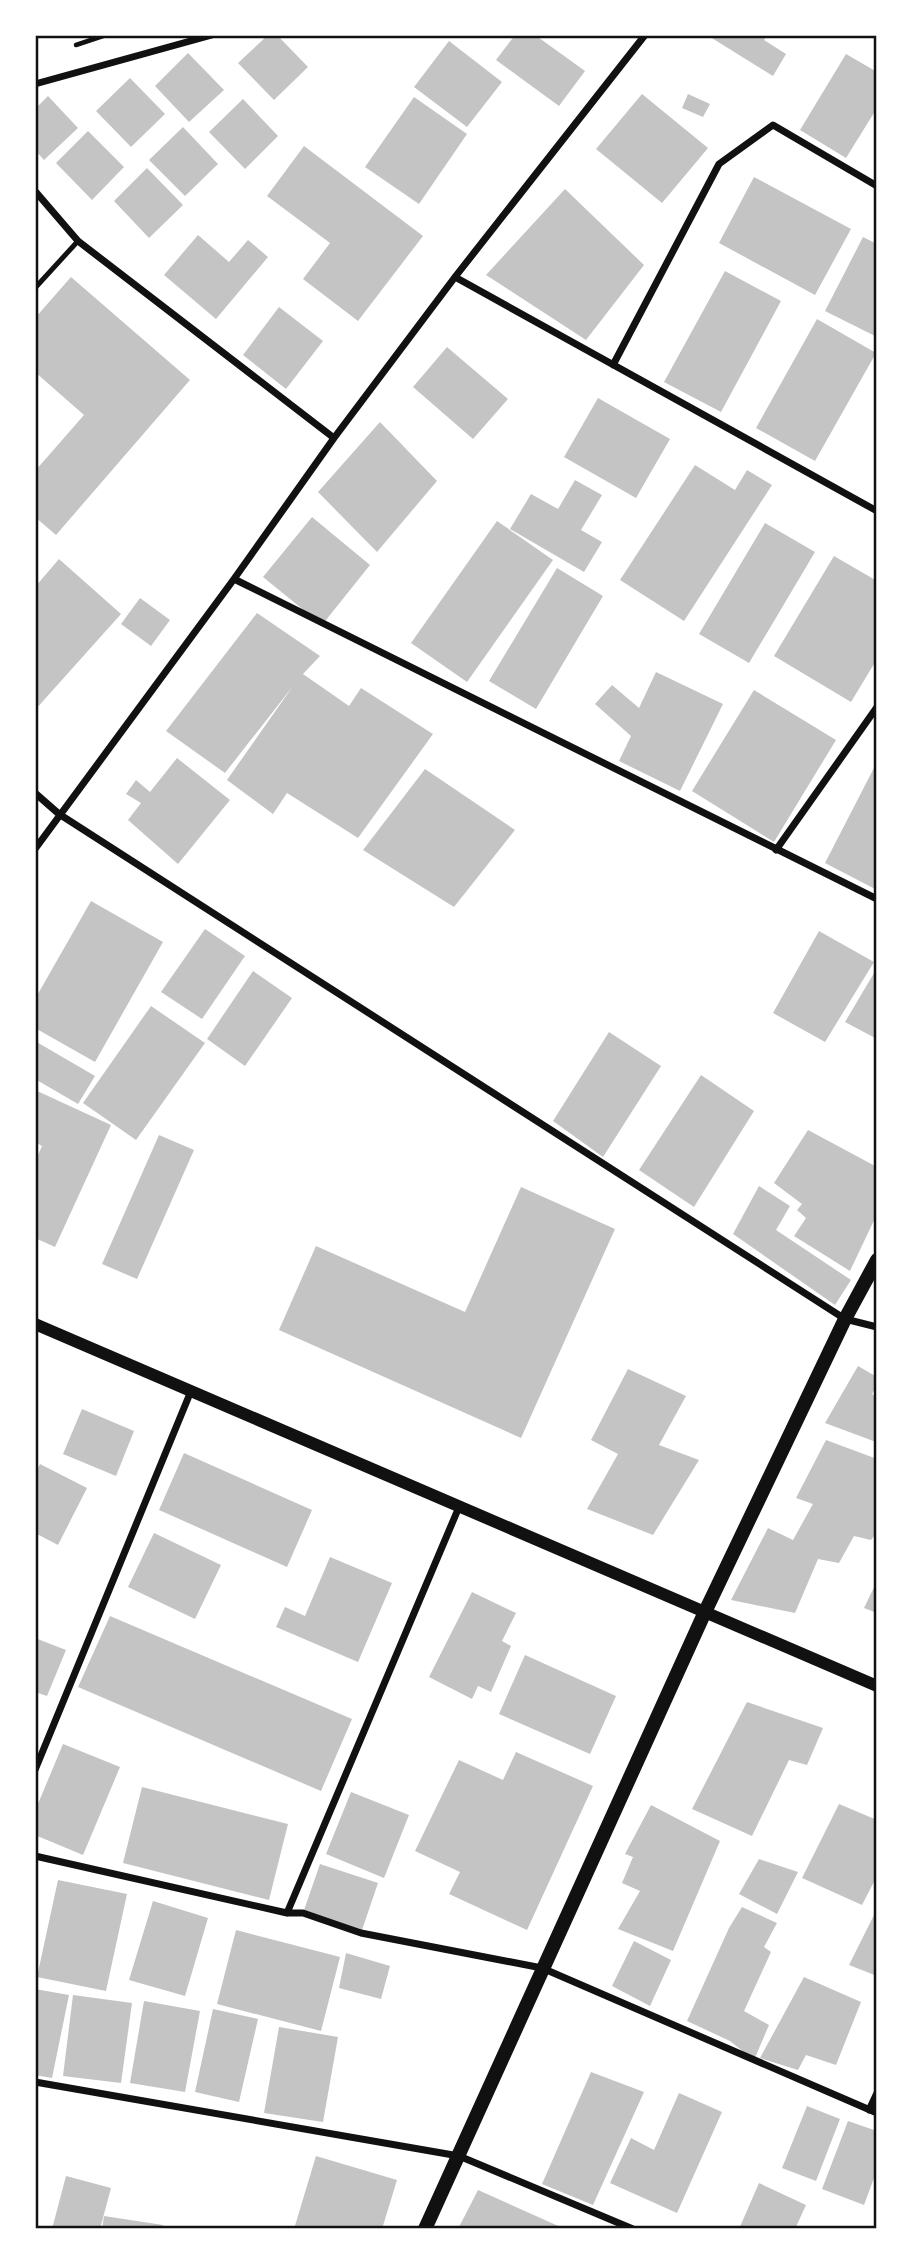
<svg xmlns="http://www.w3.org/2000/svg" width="912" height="2264" viewBox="0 0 912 2264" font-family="'Noto Sans',sans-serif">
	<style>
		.building { fill: #c4c4c4 }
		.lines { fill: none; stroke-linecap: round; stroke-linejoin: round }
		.path { stroke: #111; stroke-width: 4.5 }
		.service { stroke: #111; stroke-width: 5 }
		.minor { stroke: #111; stroke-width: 7 }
		.tertiary { stroke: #111; stroke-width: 12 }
		.secondary { stroke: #111; stroke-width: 14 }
		.neatline { fill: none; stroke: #111; stroke-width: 2.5 }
	</style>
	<rect width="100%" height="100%" fill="#fff"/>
	<path class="building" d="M268,35H277L308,67L274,100L238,63Z
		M515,35H535L585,71L559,106L496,60Z
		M707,35H767L764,40L786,54L773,76Z
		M449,41L502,82L467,127L414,87Z
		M188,53L224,90L189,122L155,86Z
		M846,54L877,72V108L846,158L800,130Z
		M130,78L165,114L131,147L96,111Z
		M642,94L708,148L662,203L596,149Z
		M688,94L710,104L703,117L682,108Z
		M48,96L78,128L44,160L35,150V109Z
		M414,97L467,134L419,204L365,167Z
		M243,99L278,136L245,169L209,132Z
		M183,127L218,164L185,196L149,160Z
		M88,131L124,167L92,200L56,163Z
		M304,146L423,236L358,321L303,279L330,243L267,196Z
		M147,168L183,205L149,238L114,201Z
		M754,177L851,229L815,295L719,243Z
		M565,189L644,265L586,340L486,275Z
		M198,235L229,262L248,240L268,257L216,319L164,275Z
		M863,237L877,244V337L825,311Z
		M725,271L781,301L721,412L664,382Z
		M71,277L190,380L56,535L35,517V471L84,415L35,372V318Z
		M279,307L323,341L286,389L243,355Z
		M817,319L876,353L815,461L756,428Z
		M447,347L508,399L473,439L413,387Z
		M598,398L670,439L636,498L564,457Z
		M380,422L437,481L377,552L318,492Z
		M695,465L735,490L747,470L772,485L684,621L620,580Z
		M575,480L602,495L581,530L602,542L584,572L510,529L531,494L558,509Z
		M312,517L370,565L322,625L263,577Z
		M497,521L553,560L467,682L411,643Z
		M765,523L815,552L749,663L699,634Z
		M834,556L877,581V659L851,702L774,656Z
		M59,559L121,614L35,710V587Z
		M557,568L603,596L536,709L489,681Z
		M140,598L170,620L151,646L121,624Z
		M257,613L320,656L303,674L349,706L361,688L433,734L358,838L287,793L273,814L227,780L293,686L225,773L166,731Z
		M656,672L723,704L680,791L619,761L631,736L595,704L612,685L639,708Z
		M754,690L836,740L774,842L692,791Z
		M177,758L230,800L178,864L128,820L141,803L126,794L136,780L150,792Z
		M877,762V890L825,863Z
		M425,769L515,830L454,907L363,850Z
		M91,901L163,942L95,1062L35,1028V999Z
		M205,929L245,956L202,1019L161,992Z
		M819,931L874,962L825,1042L773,1013Z
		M877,968V1039L845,1022Z
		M253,971L292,998L245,1066L207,1039Z
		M151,1006L205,1043L136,1140L83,1103Z
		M609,1032L661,1066L603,1157L553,1121Z
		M35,1041L95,1076L78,1104L35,1079Z
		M701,1075L754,1111L694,1207L639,1170Z
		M35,1090L111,1125L55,1247L35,1238V1162L42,1146L35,1142Z
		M808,1130L877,1167V1214L850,1271L794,1236L806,1218L797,1210L802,1204L774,1183Z
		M159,1135L194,1150L137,1279L102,1264Z
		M759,1186L790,1206L776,1230L851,1280L835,1305L733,1234Z
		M521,1187L615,1229L521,1438L279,1330L316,1246L465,1312Z
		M858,1366L877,1377V1385L872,1394L877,1398L876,1442L825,1423Z
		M628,1369L686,1396L659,1445L699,1460L653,1535L587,1509L618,1454L591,1440Z
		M82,1409L134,1431L116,1476L63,1454Z
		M826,1440L877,1459V1532L871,1540L854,1536L839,1563L818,1559L795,1613L731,1600L768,1528L793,1540L813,1504L796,1498Z
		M184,1453L312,1510L287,1567L159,1510Z
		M40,1464L87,1488L58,1545L35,1533V1474Z
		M154,1533L221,1565L195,1619L128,1587Z
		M330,1557L392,1583L358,1662L276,1627L285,1607L305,1616Z
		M877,1581V1613L864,1608Z
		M472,1592L516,1613L502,1641L511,1646L491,1692L478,1686L472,1699L429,1677Z
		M110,1616L352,1719L321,1791L78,1687Z
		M35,1638L66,1650L47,1696L35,1692Z
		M525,1655L616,1696L590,1754L499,1714Z
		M747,1702L823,1728L807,1765L789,1760L752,1836L692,1809Z
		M63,1744L120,1767L83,1855L35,1835V1811Z
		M516,1752L593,1786L527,1930L449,1894L460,1872L415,1851L459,1760L503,1780Z
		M142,1787L288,1824L269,1900L123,1863Z
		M351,1792L409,1815L384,1878L326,1854Z
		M839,1804L877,1820V1876L862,1905L802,1878Z
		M651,1805L720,1841L673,1951L618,1929L640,1891L622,1883L633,1857L625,1854Z
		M759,1859L798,1872L777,1914L739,1894Z
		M320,1864L378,1883L361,1933L303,1913Z
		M58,1880L127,1894L106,1991L37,1977Z
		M153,1901L208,1918L185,1996L129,1980Z
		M742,1907L777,1923L764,1947L771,1952L744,2011L769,2025L754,2060L730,2041L687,2021L729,1928Z
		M877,1909V1976L849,1965Z
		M236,1930L340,1957L321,2031L217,2004Z
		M634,1941L671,1960L650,2006L612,1986Z
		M346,1953L390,1966L381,1999L339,1988Z
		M804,1977L861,2002L836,2065L806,2055L798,2070L760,2058Z
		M35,1989L69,1995L52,2078L35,2075Z
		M73,1995L132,2003L121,2083L63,2076Z
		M144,2001L200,2011L185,2092L130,2083Z
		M213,2009L258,2019L239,2102L195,2092Z
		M279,2027L338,2037L323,2122L264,2113Z
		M591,2072L644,2092L593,2205L542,2184Z
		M679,2093L722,2112L677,2213L610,2183L631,2138L654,2150Z
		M807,2106L840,2119L816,2181L782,2168Z
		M848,2121L877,2131V2170L864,2205L822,2189Z
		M316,2156L397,2180L382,2229H294Z
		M66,2176L111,2188L100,2229H52Z
		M759,2183L806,2205L795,2229H739Z
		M478,2190L565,2229H458Z
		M104,2216L163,2225V2229H102Z"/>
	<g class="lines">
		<path class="path" d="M76,45L106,35"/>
		<path class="service" d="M35,288L78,241"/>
		<path class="minor" d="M35,84L212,35
			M35,191L78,241L334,438
			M455,277L877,511
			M613,365L719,164L773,125L877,186
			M234,579L877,899
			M35,793L59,814L845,1319L877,1327
			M35,849L234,579L334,438L455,277L645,35
			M776,850L877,707
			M35,1770L191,1391
			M35,1856L287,1913H303L361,1933L542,1968L877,2113
			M287,1913L459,1507
			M35,2082L459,2156L633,2229
			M869,2110L877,2093"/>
		<path class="tertiary" d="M35,1324L877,1686"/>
		<path class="secondary" d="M425,2229L704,1614L845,1319L877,1260"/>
	</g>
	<rect width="912" height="2264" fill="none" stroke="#ffffff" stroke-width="74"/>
	<rect x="37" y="37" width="838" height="2190" class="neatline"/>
</svg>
